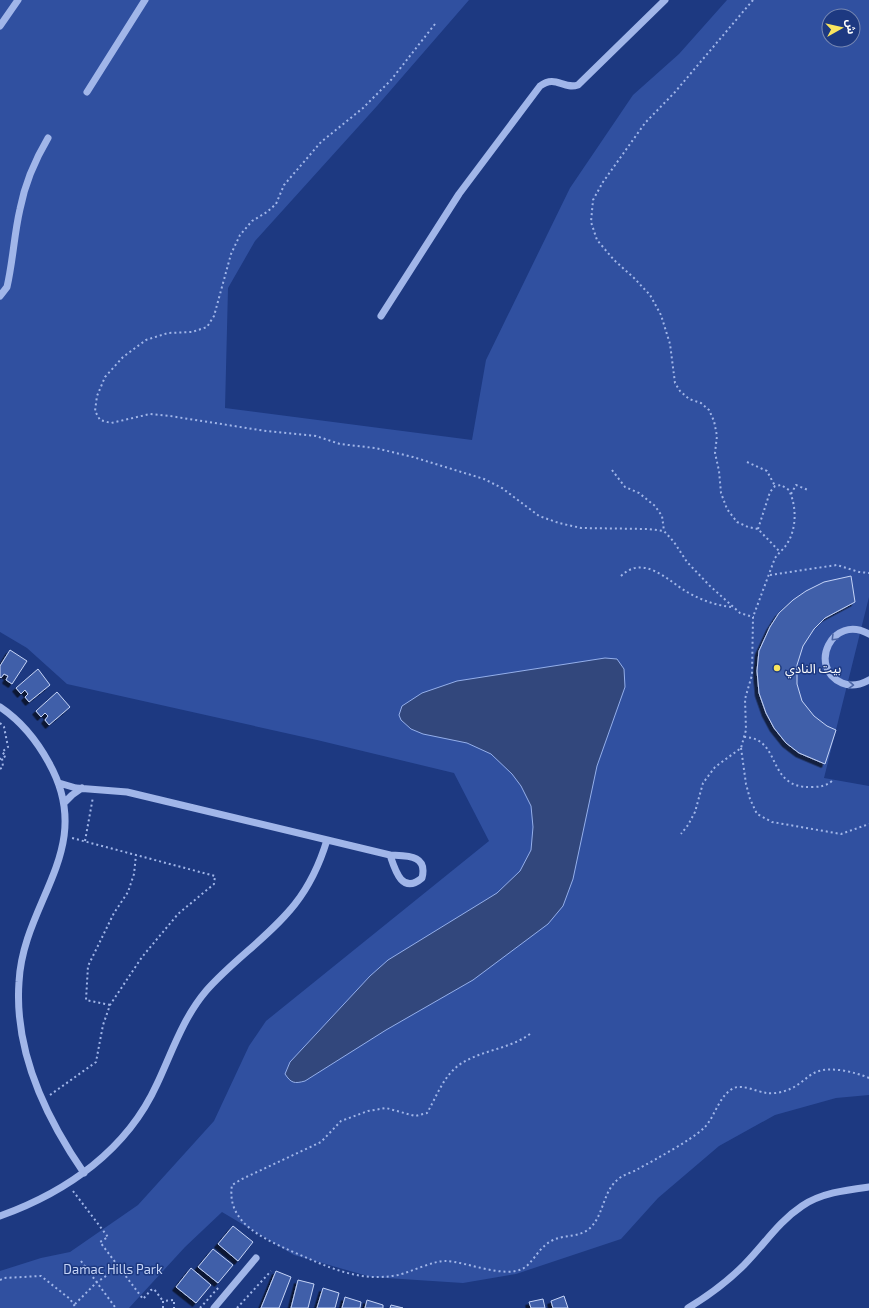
<svg xmlns="http://www.w3.org/2000/svg" width="869" height="1308" viewBox="0 0 869 1308" font-family="'Exo 2','Noto Sans Arabic',sans-serif">
	<style>
		.green { fill: #3050a0; fill-rule: evenodd }
		.water { fill: #32477c; stroke: #94afeb }
		.building { fill: #415fa9; stroke: #c5d4f7; filter: url(#shadow) }
		.lines { fill: none; stroke-linecap: round; stroke-linejoin: round }
		.path { stroke: #a1b6e9; stroke-width: 2; stroke-dasharray: 2 3; stroke-linecap: butt }
		.minor { stroke: #a1b6e9; stroke-width: 7 }
		.oneway { stroke: #4b65a5 }
		.poi-dot { fill: #f9e55f; stroke: #1d3981; stroke-width: 1.5 }
		.labels { text-anchor: middle; stroke-width: 3; stroke-linejoin: round; paint-order: stroke }
		.poi-label { font-size: 13px; fill: #fff; stroke: #1d3981; text-anchor: start }
		.park-label { font-size: 13px; fill: #c5d4f7; stroke: #1d3981 }
	</style>
	<defs>
		<filter id="shadow"><feDropShadow dx="-3.5" dy="3.5" stdDeviation="0" flood-color="#0009"/></filter>
	</defs>
	<rect width="100%" height="100%" fill="#1d3981"/>
	<path class="green" d="M0,0H469L377,106L255,241L228,288L225,408L472,440L486,360L570,188L633,95L679,54L727,0H869V597L824,778L869,786V1095L836,1098L775,1115L719,1146L658,1198L621,1239L516,1274L463,1283L371,1277L294,1255L222,1212L185,1247L129,1308H0V1271L41,1258L70,1252L138,1205L214,1121L249,1046L266,1021L489,841L454,773L317,740L67,684L27,648L0,632ZM829,16H853V40H829Z"/>
	<path class="water" d="M605,658L617,659L624,669L625,687L597,766L573,879L563,906L548,924L473,980L386,1030L305,1081C294,1084 291,1083 285,1074L290,1062L370,976L388,960L497,893L520,871L531,850L533,827L531,806L521,786L512,774L491,754L467,743L423,734L411,729L401,720L399,715L402,706L422,693L457,681Z"/>
	<path class="building" d="M851,576L855,602L825,618L814,629L803,646L797,665V684L802,701L814,716L827,726L836,730L825,764L799,753L786,743L774,728L766,713L759,693L757,671L759,651L770,627L779,613L793,600L806,591L824,582Z
		M10,650L27,661L12,684L6,680L8,676L4,674L1,678L0,677V666Z
		M38,669L50,685L29,702L25,697L28,694L25,690L21,694L16,688Z
		M57,692L70,707L49,725L45,720L48,716L45,713L41,717L36,711Z
		M233,1226L253,1242L238,1261L218,1244Z
		M213,1249L233,1265L218,1283L198,1267Z
		M191,1268L211,1285L196,1303L176,1287Z
		M276,1271L291,1277L279,1308H261Z
		M298,1280L314,1284L308,1308H291Z
		M323,1288L339,1293L335,1308H317Z
		M564,1296L568,1308H553L551,1301Z
		M345,1297L361,1302L360,1308H342Z
		M543,1299L545,1308H531L529,1302Z
		M367,1300L383,1305V1308H365Z
		M391,1305L403,1308H390Z"/>
	<g class="lines">
		<path class="path" d="M753,0L675,92L645,123L603,182L593,200L591,222L597,240L614,260L634,278L650,295L661,315L670,344L675,383L680,391L689,399L701,403L709,410L714,421L717,436L715,453L719,471L721,493L727,509L737,522L748,527L758,529L780,552L775,558L753,617
			M435,24L391,80L363,108L321,142L284,185L276,204L267,212L252,221L240,235L231,254L214,316L207,327L192,332L168,333L146,340L123,357L105,377L97,396L95,411L100,420L111,423L150,414L170,416L266,431L316,436L340,444L375,448L413,457L484,479L502,488L539,516L559,523L581,528L648,529L664,531L674,542L687,562L710,586L740,613L753,617L752,675L745,699L746,730L741,748L715,767L703,783L695,812L688,825L681,834
			M747,462L767,471L775,486
			M612,470L625,487L639,493L655,506L662,516L664,531
			M791,494L796,485L808,490
			M758,529L770,492L775,486L781,485L789,490C798,509 797,537 780,552
			M770,575L837,565L859,572L869,573
			M621,576C644,554 667,580 687,592C701,600 715,605 731,607
			M0,723L4,727L8,747L2,752L6,756L0,759
			M744,737C783,738 765,789 812,787C820,787 826,786 832,781
			M741,748L746,784L750,799L757,814L772,822L841,834L869,824
			M0,769L3,767L2,758
			M85,841L93,797
			M110,1005L86,1000L88,966L114,913L128,892L134,874L136,855
			M530,1034C509,1049 483,1050 462,1063C444,1074 437,1096 427,1113L415,1116L386,1108L368,1111L341,1121L321,1142L242,1179L232,1185C226,1222 262,1238 291,1251C326,1266 358,1283 398,1275C411,1272 435,1260 446,1261C467,1262 503,1278 522,1269C533,1264 538,1247 553,1240C566,1234 582,1238 592,1226C605,1211 603,1189 621,1177C626,1174 633,1172 638,1169C656,1159 690,1141 704,1128C715,1117 719,1095 734,1088C743,1084 757,1092 767,1093C774,1094 784,1092 790,1089C800,1085 807,1076 816,1072C831,1066 855,1072 869,1078
			M50,1095L96,1062L103,1025L110,1005L142,957L178,914L214,884L215,876L72,838
			M73,1191L108,1237L100,1242L143,1299L151,1290L154,1289L163,1301
			M81,1261L115,1307
			M0,1280L4,1278L41,1276L70,1299L76,1308
			M75,1304L97,1282L118,1268
			M163,1308V1301L174,1300V1308
			M200,1308L219,1287
			M237,1308L271,1271"/>
		<path class="minor" d="M0,26L18,0
			M87,92L145,0
			M0,296L7,287C13,261 14,235 20,209C25,183 35,160 48,138
			M381,316L459,194L540,86C556,74 563,90 578,85L665,0
			M869,634C832,613 807,668 842,683C851,687 860,685 869,680
			M0,707C21,721 37,741 49,763C97,849 23,901 19,982C14,1051 46,1118 84,1173
			M59,783L76,788L127,792L390,855
			M64,803L72,795L82,788
			M390,855C406,856 428,854 422,878C402,895 395,870 390,855Z
			M0,1216C67,1192 127,1150 157,1084C172,1052 183,1018 206,991C233,960 269,937 295,904C310,885 320,863 327,840
			M214,1308L256,1258
			M688,1308C708,1296 728,1281 744,1265C764,1245 778,1222 802,1206C821,1193 846,1190 869,1187"/>
	</g>
	<defs><path id="oneway-chevron" d="M-2-3.5L2.5 0L-2 3.5" fill="none" stroke-width="1.6" stroke-linecap="round" stroke-linejoin="round"/></defs>
	<g class="oneway">
		<use href="#oneway-chevron" transform="translate(834 638) rotate(135)"/>
		<use href="#oneway-chevron" transform="translate(851 685) rotate(4)"/>
	</g>
	<circle class="poi-dot" cx="777" cy="668" r="4"/>
	<g class="labels">
		<g class="poi-label">
			<text x="785" y="673">بيت النادي</text>
		</g>
		<g class="park-label">
			<text x="113" y="1274">Damac Hills Park</text>
		</g>
	</g>
	<g transform="translate(841 28) rotate(82)"><circle r="19" fill="#1d3981" stroke="#7788b3"/>
	<path d="M0-3L7 15L0 10L-7 15Z" fill="#f9e55f"/>
	<text y="-6" font-size="11" font-weight="bold" text-anchor="middle" fill="#ffffff">ش</text>
	</g>
</svg>
